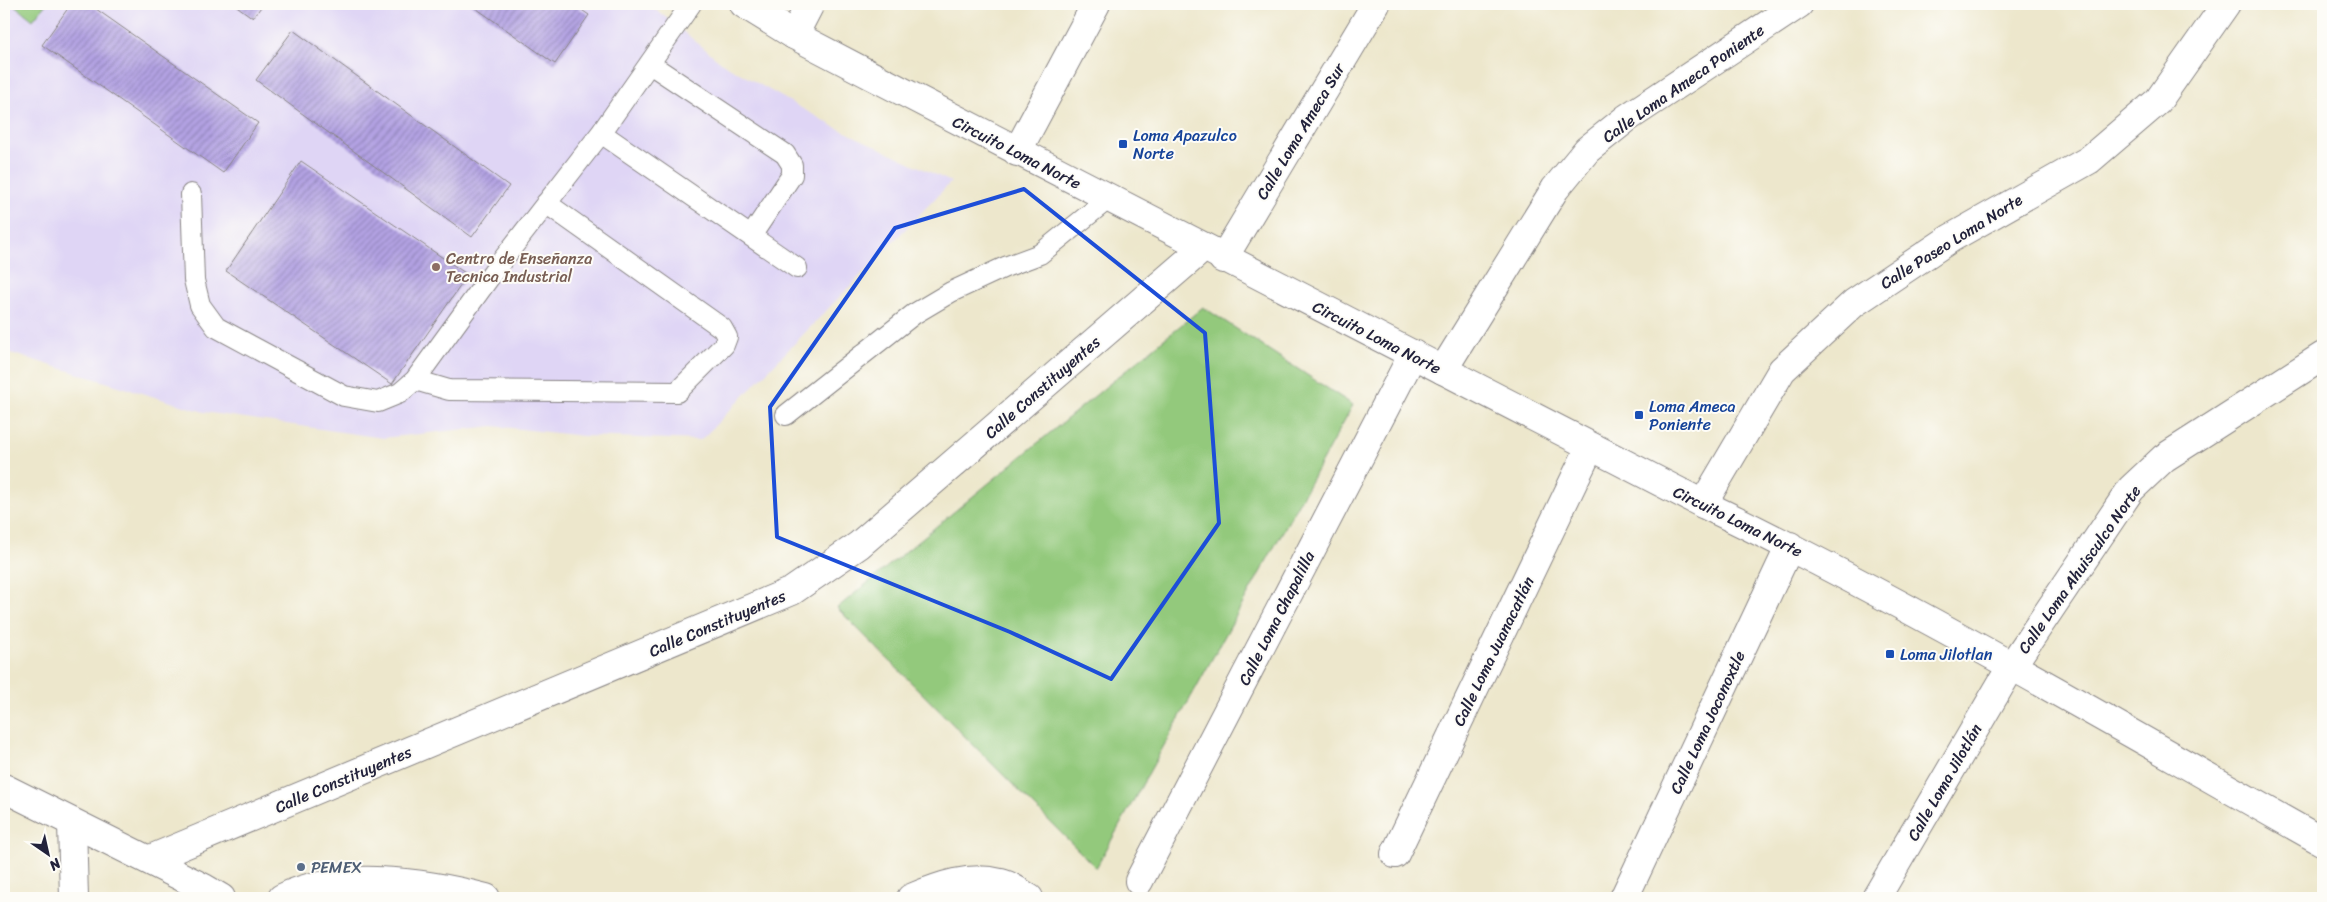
<svg xmlns="http://www.w3.org/2000/svg" width="2327" height="902" viewBox="0 0 2327 902" font-family="Sriracha,sans-serif">
	<style>
		.built { fill: #dfd5f5 }
		.green { fill: #93c97c; stroke: #5a765c }
		.building { fill: url(#building-hatch) }
		.lines { fill: none; stroke-linecap: round; stroke-linejoin: round }
		.service-casing { stroke: #888484; stroke-width: 22 }
		.minor-casing { stroke: #888484; stroke-width: 30 }
		.tertiary-casing { stroke: #888484; stroke-width: 30 }
		.service { stroke: #fff; stroke-width: 20 }
		.minor { stroke: #fff; stroke-width: 28 }
		.tertiary { stroke: #fff; stroke-width: 28 }
		.marked { fill: none; stroke: #1d4ed8; stroke-width: 4; stroke-linejoin: round }
		.transit-dot { fill: #1a4fb4; stroke: #fdfcf7; stroke-width: 2 }
		.education-dot { fill: #8d6e63; stroke: #fdfcf7; stroke-width: 2 }
		.service-dot { fill: #5c6f8a; stroke: #fdfcf7; stroke-width: 2 }
		.labels { text-anchor: middle; stroke-width: 4; stroke-linejoin: round; paint-order: stroke }
		.street-label { font-size: 16px; fill: #22223b; stroke: #fdfcf7 }
		.transit-label { font-size: 16px; fill: #164399; stroke: #fdfcf7; text-anchor: start }
		.education-label { font-size: 16px; fill: #785e54; stroke: #fdfcf7; text-anchor: start }
		.service-label { font-size: 16px; fill: #4e5e75; stroke: #fdfcf7; text-anchor: start }
	</style>
	<defs>
		<pattern id="building-hatch" width="6" height="6" patternUnits="userSpaceOnUse" patternTransform="scale(1.25)"><rect width="6" height="6" fill="#b3a2e3"/><path d="M-1 1l2-2M0 6l6-6M5 7l2-2" fill="none" stroke="#9184b9"/></pattern>
	</defs>
	<rect width="100%" height="100%" fill="#fdfcf7"/>
	<filter id="ink" filterUnits="userSpaceOnUse"><feTurbulence type="fractalNoise" baseFrequency=".02" numOctaves="2"/><feDisplacementMap in="SourceGraphic" scale="10" xChannelSelector="R" yChannelSelector="G"/><feConvolveMatrix kernelMatrix="1 2 1 2 8 2 1 2 1" color-interpolation-filters="sRGB"/></filter>
	<filter id="wash" filterUnits="userSpaceOnUse"><feTurbulence type="fractalNoise" baseFrequency=".0096" numOctaves="4" result="noise"/><feDisplacementMap in="SourceGraphic" scale="20" xChannelSelector="R" yChannelSelector="G"/><feGaussianBlur stdDeviation="1.12" result="paint"/><feColorMatrix in="noise" values="0 0 0 0 0 0 0 0 0 0 0 0 0 0 0 0 0 1.4 0 .05"/><feComposite in="paint" operator="in"/></filter>
	<g filter="url(#wash)">
		<rect width="100%" height="100%" fill="#ede7cc"/>
		<path class="built" d="M4,4H649L725,65L835,127L951,182L701,440L583,436L493,426L383,438L204,412L4,351Z"/>
		<path class="green" d="M13,4H46L33,20Z
			M1203,307L1353,405L1096,868L837,608Z"/>
		<g id="blocks">
			<path class="building" d="M71,4H89L258,123L223,173L42,45Z
				M234,4H263L253,18Z
				M470,4H573L589,15L555,64Z
				M293,30L509,186L472,237L256,80Z
				M301,161L468,275L392,384L226,271Z"/>
		</g>
	</g>
	<g filter="url(#ink)">
		<use href="#blocks" fill-opacity="0" stroke="#888484" stroke-width="1"/>
		<g class="lines">
			<g class="service-casing">
				<path id="service" d="M691,4L601,133L797,268
					M650,64L785,154L792,165V175L751,236
					M191,194L194,280L200,305L216,327L344,396L378,402L400,393L415,380L497,267L601,133
					M415,380L449,390L677,392L724,345L727,337L722,328L546,203
					M786,415L914,314L951,292L1005,267L1040,254L1108,199"/>
			</g>
			<g class="minor-casing">
				<path id="minor" d="M794,35L810,4
					M1017,152L1096,4
					M1223,259L1376,4
					M1443,370L1555,189L1587,150L1627,118L1799,4
					M1703,504C1915,606 2118,727 2323,842
					M72,823L74,898
					M1395,854L1590,447
					M1139,881L1413,354
					M282,898C339,869 426,882 486,898
					M911,898C940,886 969,875 1001,883C1011,885 1020,893 1029,898
					M1624,898L1790,546
					M1876,898L2011,667L2131,489L2164,458L2323,356"/>
			</g>
			<g class="tertiary-casing">
				<path id="tertiary" d="M744,4L794,35C1096,193 1399,349 1703,504L1782,370L1854,303L1951,238L2089,160L2158,101L2226,4
					M4,788L204,888L221,898
					M148,860L792,591L859,545L1202,249"/>
			</g>
			<use href="#service" class="service"/>
			<use href="#minor" class="minor"/>
			<use href="#tertiary" class="tertiary"/>
		</g>
	</g>
	<path class="marked" d="M1024,189L1205,333L1219,523L1111,679L1010,632L777,537L770,407L895,228Z"/>
	<g class="transit-dot">
		<rect x="1118" y="139" width="10" height="10" rx="2.5"/>
		<rect x="1634" y="410" width="10" height="10" rx="2.5"/>
		<rect x="1885" y="649" width="10" height="10" rx="2.5"/>
	</g>
	<circle class="education-dot" cx="436" cy="267" r="5"/>
	<circle class="service-dot" cx="301" cy="867" r="5"/>
	<g class="labels">
		<g class="street-label">
			<text transform="translate(1683 83) rotate(-35)" y="6">Calle Loma Ameca Poniente</text>
			<text transform="translate(1300 131) rotate(-59)" y="6">Calle Loma Ameca Sur</text>
			<text transform="translate(1017 152) rotate(27)" y="6">Circuito Loma Norte</text>
			<text transform="translate(1951 241) rotate(-32)" y="6">Calle Paseo Loma Norte</text>
			<text transform="translate(1377 337) rotate(27)" y="6">Circuito Loma Norte</text>
			<text transform="translate(1042 387) rotate(-41)" y="6">Calle Constituyentes</text>
			<text transform="translate(1738 521) rotate(26)" y="6">Circuito Loma Norte</text>
			<text transform="translate(2079 569) rotate(-55)" y="6">Calle Loma Ahuisculco Norte</text>
			<text transform="translate(1276 618) rotate(-63)" y="6">Calle Loma Chapalilla</text>
			<text transform="translate(717 623) rotate(-23)" y="6">Calle Constituyentes</text>
			<text transform="translate(1493 651) rotate(-64)" y="6">Calle Loma Juanacatlán</text>
			<text transform="translate(1707 722) rotate(-65)" y="6">Calle Loma Joconoxtle</text>
			<text transform="translate(343 779) rotate(-23)" y="6">Calle Constituyentes</text>
			<text transform="translate(1944 782) rotate(-60)" y="6">Calle Loma Jilotlán</text>
		</g>
		<g class="transit-label">
			<text x="1133" y="141">Loma Apazulco<tspan x="1133" dy="18">Norte</tspan></text>
			<text x="1649" y="412">Loma Ameca<tspan x="1649" dy="18">Poniente</tspan></text>
			<text x="1900" y="660">Loma Jilotlan</text>
		</g>
		<g class="education-label">
			<text x="446" y="264">Centro de Enseñanza<tspan x="446" dy="18">Tecnica Industrial</tspan></text>
		</g>
		<g class="service-label">
			<text x="311" y="873">PEMEX</text>
		</g>
	</g>
	<rect width="2327" height="902" fill="none" stroke="#fdfcf7" stroke-width="20"/>
	<g transform="translate(48 854) rotate(146)" stroke="#fdfcf7" stroke-width="4" paint-order="stroke">
	<path d="M0-4L9 19L0 12L-9 19Z" fill="#22223b"/>
	<text y="-8" font-size="14" font-weight="bold" text-anchor="middle" fill="#22223b">N</text>
	</g>
</svg>
